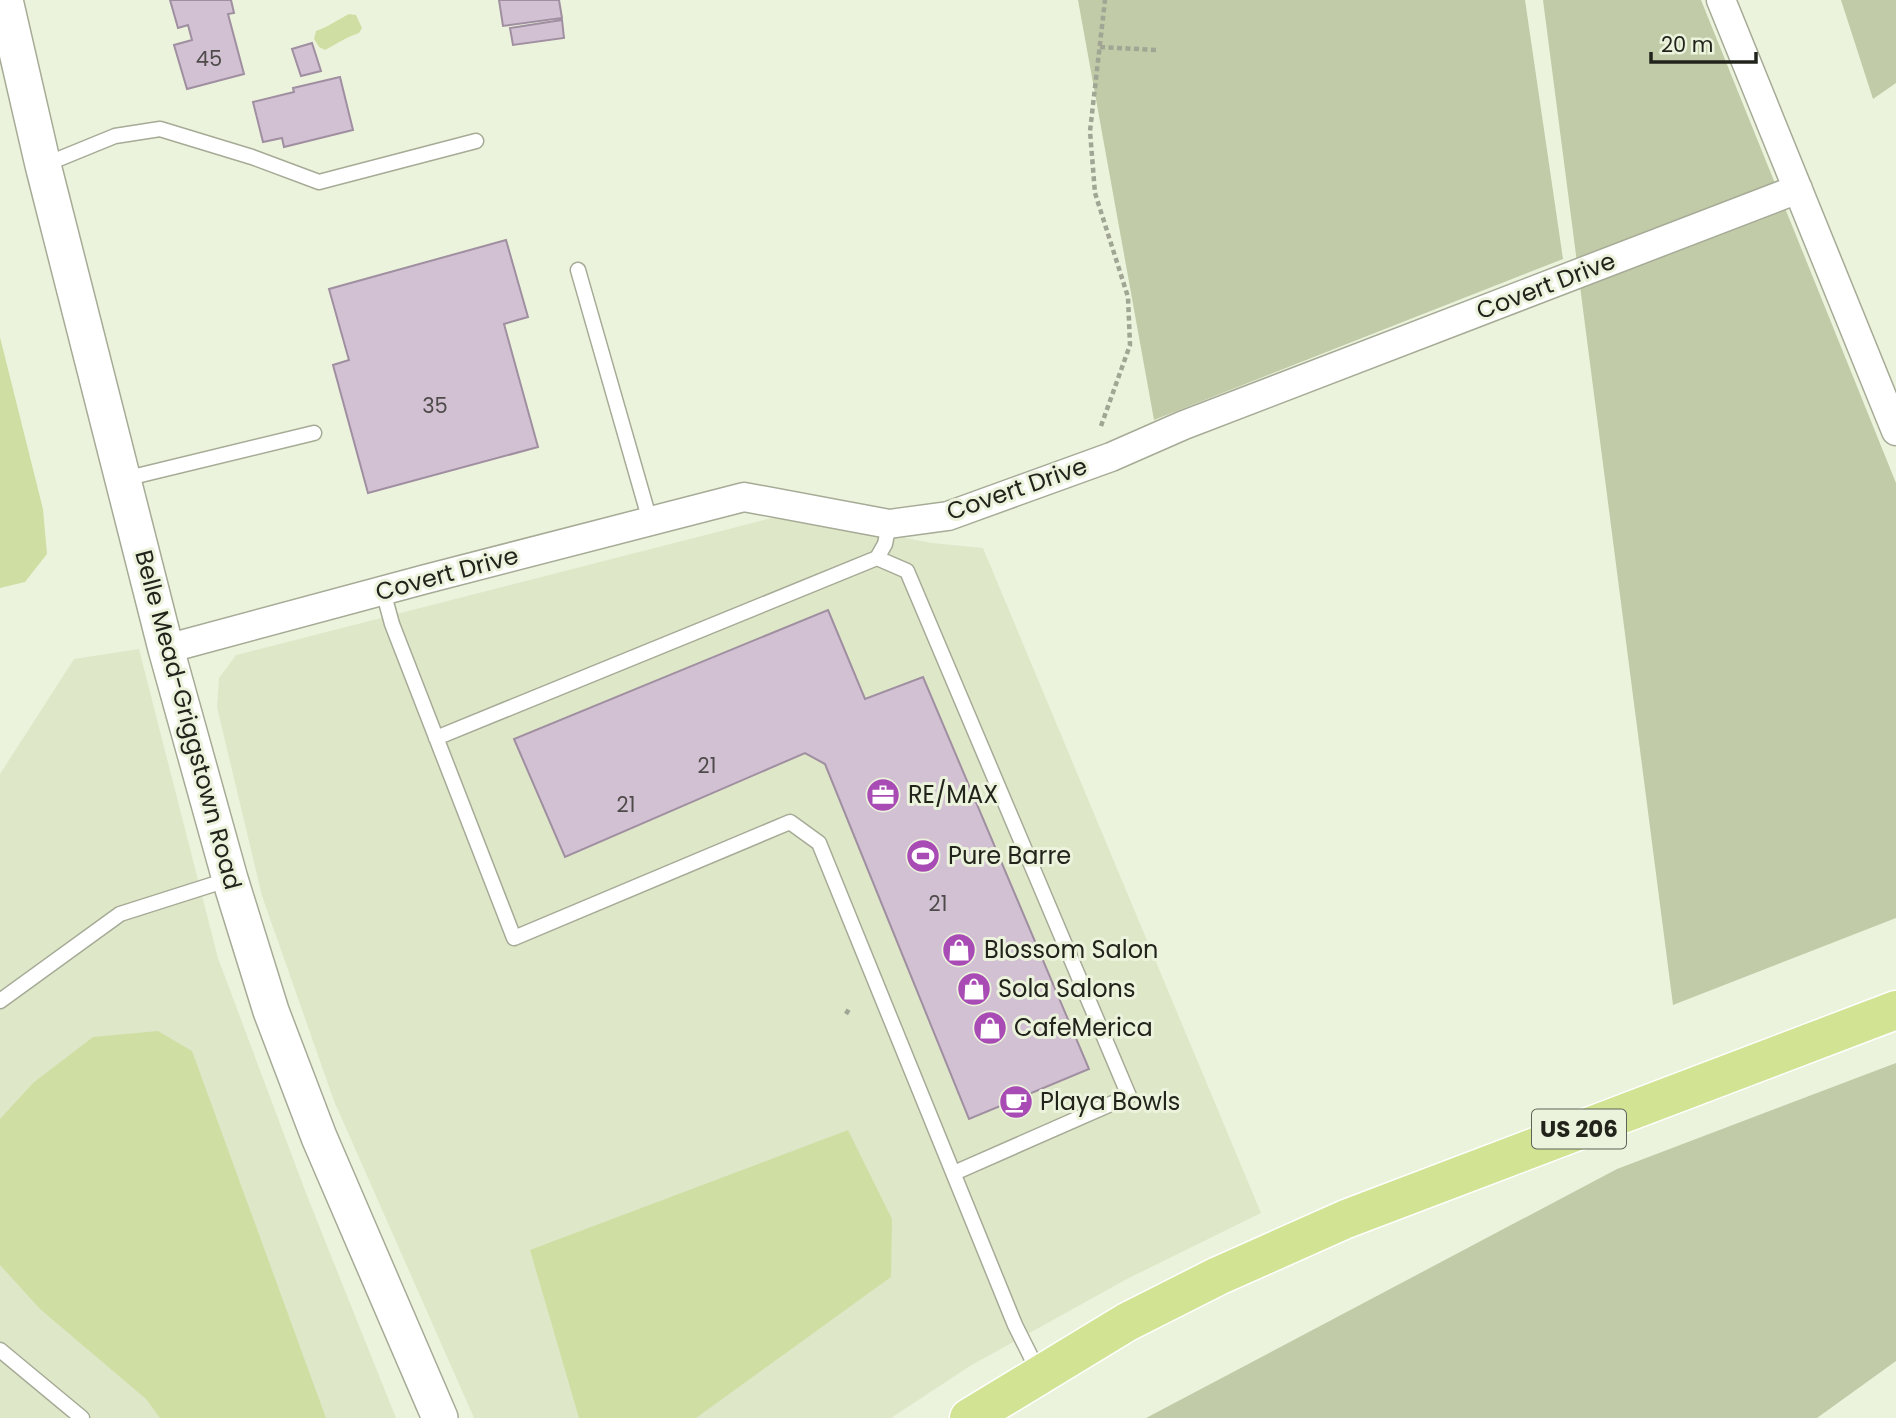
<svg xmlns="http://www.w3.org/2000/svg" width="1896" height="1418" viewBox="0 0 1896 1418" font-family="Poppins,sans-serif">
	<style>
		.built { fill: #dfe7c9 }
		.green { fill: #c1cba8 }
		.water { fill: #cfdfa4 }
		.building { fill: #d2c1d3; stroke: #9f8fa0; stroke-width: 2 }
		.lines { fill: none; stroke-linecap: round; stroke-linejoin: round }
		.service-casing { stroke: #a5ab96; stroke-width: 17 }
		.minor-casing { stroke: #a5ab96; stroke-width: 31 }
		.tertiary-casing { stroke: #a5ab96; stroke-width: 38 }
		.trunk-casing { stroke: #fff; stroke-width: 41 }
		.path { stroke: #a0a594; stroke-width: 4.5; stroke-dasharray: 5 3.5; stroke-linecap: butt }
		.service { stroke: #fff; stroke-width: 14 }
		.minor { stroke: #fff; stroke-width: 28 }
		.tertiary { stroke: #fff; stroke-width: 35 }
		.trunk { stroke: #d2e494; stroke-width: 38 }
		.labels { text-anchor: middle; stroke-width: 6; stroke-linejoin: round; paint-order: stroke }
		.number-label { font-size: 21px; fill: #4e4b4a }
		.shield { fill: #ecf3dc; stroke: #5f6256; stroke-width: 2 }
		.shield-label { font-size: 23px; font-weight: bold; fill: #22241c }
		.street-label { font-size: 24px; fill: #22241c; stroke: #ecf3dc }
		.poi-label { font-size: 24px; fill: #22241c; stroke: #ecf3dc; text-anchor: start }
	</style>
	<rect width="100%" height="100%" fill="#ecf3dc"/>
	<path class="built" d="M772,518L829,523L932,543L983,548L1261,1213L1127,1279L970,1366L891,1418H474L334,1101L262,896L217,707L219,678L236,655Z
		M139,649L218,958L306,1193L396,1418H0V774L74,659Z"/>
	<path class="green" d="M1078,0H1525L1563,259L1154,420Z
		M1543,0H1701L1896,483V918L1673,1005Z
		M1841,0H1896V83L1873,99Z
		M1896,1063V1361L1817,1418H1146L1617,1169Z"/>
	<path class="water" d="M349,14L356,15L362,28L359,33C347,37 336,44 325,50L319,47L314,39L316,31C328,27 337,20 349,14Z
		M0,337L43,509L47,554L25,582L0,588Z
		M158,1031L192,1051L326,1418H160L146,1399L40,1309L0,1265V1119L33,1083L93,1037Z
		M848,1130L892,1219L891,1277L696,1418H579L530,1250Z"/>
	<path class="building" d="M170,0H231L234,13L228,14L244,74L187,89L174,45L192,40L188,25L178,28Z
		M499,0H559L562,18L503,26Z
		M562,20L564,38L513,45L510,28Z
		M312,43L321,71L301,76L292,49Z
		M340,77L353,130L284,147L282,138L263,142L253,102L294,92L293,88Z
		M506,240L528,317L504,324L538,447L368,493L333,365L349,360L329,289Z
		M828,610L865,699L923,677L1089,1069L969,1119L825,764L805,753L565,857L514,739Z"/>
	<g class="lines">
		<g class="service-casing">
			<path id="service" d="M44,165L115,136L160,129L252,157L319,182L476,141
				M578,270L650,521
				M124,479L314,433
				M877,558L885,544L889,524
				M383,591L392,624L514,938L790,822L819,843L1015,1325L1039,1373
				M436,738L877,558L907,571L1129,1096L954,1173
				M0,1001L120,914L230,879
				M0,1350L82,1418"/>
		</g>
		<g class="minor-casing">
			<path id="minor" d="M1721,0L1896,431
				M166,649L426,579L744,497L889,524L948,516L1111,457L1184,425L1798,189"/>
		</g>
		<g class="tertiary-casing">
			<path id="tertiary" d="M5,0L43,165L166,649L230,879L271,1011L319,1137L440,1418"/>
		</g>
		<g class="trunk-casing">
			<path id="trunk" d="M969,1418L1127,1322L1218,1276L1346,1219L1896,1010"/>
		</g>
		<path class="path" d="M1100,47L1156,50
			M1101,426L1130,345L1128,297L1095,193L1090,131L1105,0
			M846,1014L849,1009"/>
		<use href="#service" class="service"/>
		<use href="#minor" class="minor"/>
		<use href="#tertiary" class="tertiary"/>
		<use href="#trunk" class="trunk"/>
	</g>
	<defs>
		<g id="office-disc" transform="scale(1.75)"><circle r="9.5" fill="#a94bb4" stroke="#ecf3dc"/><path d="M-6-3h4V-5.5h4V-3h4V5H-6ZM-1-4.5V-3h2v-1.5ZM-6 0V1H6V0Z" fill="#fff"/></g>
		<g id="stadium-disc" transform="scale(1.75)"><circle r="9.5" fill="#a94bb4" stroke="#ecf3dc"/><path d="M0-5a6.5 5 0 1 0 0 10a6.5 5 0 1 0 0-10ZM-3.5-1.8h7v3.6h-7Z" fill="#fff"/></g>
		<g id="shop-disc" transform="scale(1.75)"><circle r="9.5" fill="#a94bb4" stroke="#ecf3dc"/><path d="M-5-2.5h2.3a2.7 3.5 0 0 1 5.4 0H5L5.5 6h-11ZM-1.5-2.5h3a1.5 2.3 0 0 0-3 0Z" fill="#fff"/></g>
		<g id="cafe-disc" transform="scale(1.75)"><circle r="9.5" fill="#a94bb4" stroke="#ecf3dc"/><path d="M-5.5-4.5H6V0H3Q3 3.5 0 3.5H-2.5Q-5.5 3.5-5.5 0ZM3-3.2v2h1.7v-2ZM-6 4.5H4V6H-6Z" fill="#fff"/></g>
	</defs>
	<g fill-rule="evenodd">
		<use href="#office-disc" x="883" y="795"/>
		<use href="#stadium-disc" x="923" y="856"/>
		<use href="#shop-disc" x="959" y="950"/>
		<use href="#shop-disc" x="974" y="989"/>
		<use href="#shop-disc" x="990" y="1028"/>
		<use href="#cafe-disc" x="1016" y="1102"/>
	</g>
	<g class="labels">
		<g class="number-label">
			<text x="209" y="66">45</text>
			<text x="435" y="413">35</text>
			<text x="707" y="773">21</text>
			<text x="626" y="812">21</text>
			<text x="938" y="911">21</text>
		</g>
		<rect class="shield" x="1532" y="1109.5" width="94" height="39" rx="5"/>
		<g class="shield-label">
			<text x="1579" y="1137">US 206</text>
		</g>
		<g class="street-label">
			<text transform="translate(1546 286) rotate(-21)" y="8">Covert Drive</text>
			<text transform="translate(1017 489) rotate(-19)" y="8">Covert Drive</text>
			<text transform="translate(447 574) rotate(-15)" y="8">Covert Drive</text>
			<text transform="translate(188 720) rotate(75)" y="8">Belle Mead-Griggstown Road</text>
		</g>
		<g class="poi-label">
			<text x="908" y="803">RE/MAX</text>
			<text x="948" y="864">Pure Barre</text>
			<text x="984" y="958">Blossom Salon</text>
			<text x="998" y="997">Sola Salons</text>
			<text x="1014" y="1036">CafeMerica</text>
			<text x="1040" y="1110">Playa Bowls</text>
		</g>
	</g>
	<path d="M1651 52v10h105v-10" fill="none" stroke="#22241c" stroke-width="3.5"/>
	<text x="1661" y="52" font-size="21" fill="#22241c" stroke="#ecf3dc" stroke-width="5" paint-order="stroke">20 m</text>
</svg>
